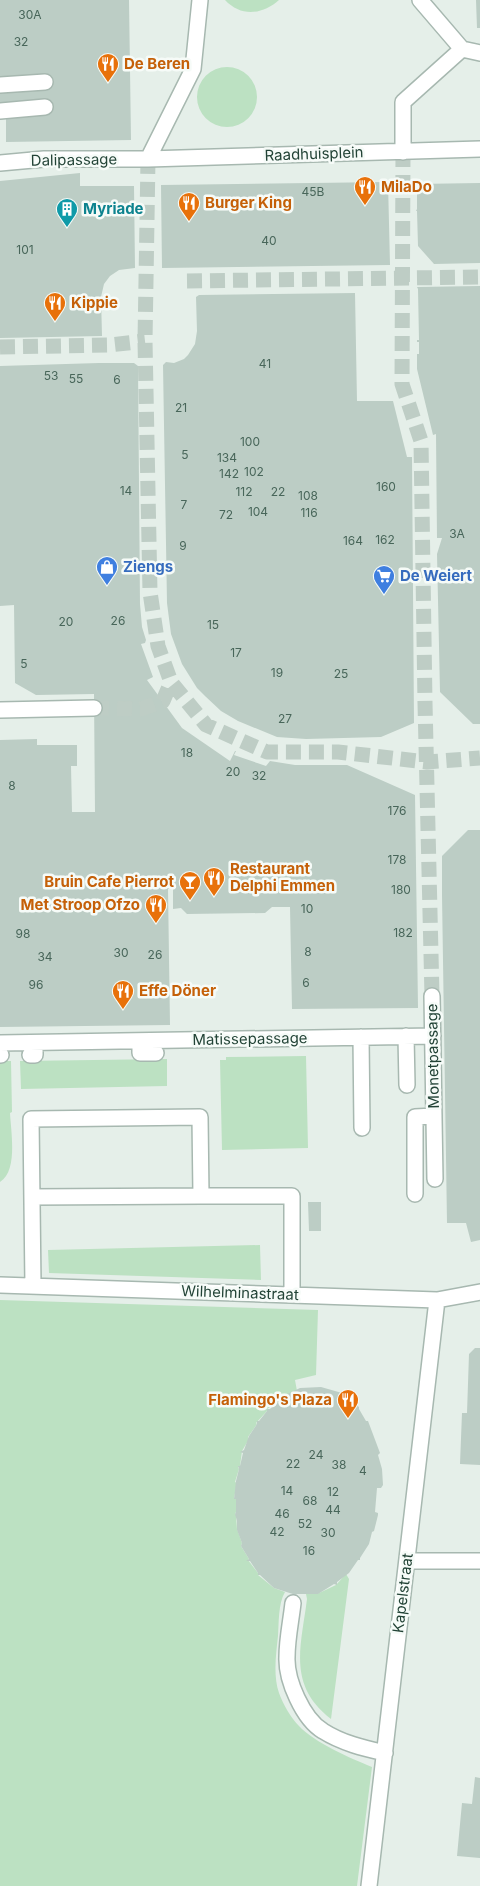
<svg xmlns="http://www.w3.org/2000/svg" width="480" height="1886" viewBox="0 0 480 1886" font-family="Inter,sans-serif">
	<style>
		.green { fill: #bce1c2 }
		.building { fill: #bccdc5 }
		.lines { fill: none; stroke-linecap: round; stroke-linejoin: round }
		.minor-tunnel { stroke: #becdc5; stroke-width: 15; stroke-dasharray: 15 8; stroke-linecap: butt }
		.minor-casing { stroke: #a7b8b0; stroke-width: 18 }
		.minor { stroke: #fff; stroke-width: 15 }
		.labels { text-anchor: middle; stroke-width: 5; stroke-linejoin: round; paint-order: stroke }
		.number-label { font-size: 12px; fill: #48665a }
		.food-label { font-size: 15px; font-weight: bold; fill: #c56008; stroke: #f6fbf8; text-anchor: start }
		.street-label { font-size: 15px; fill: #224336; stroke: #f6fbf8 }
		.culture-label { font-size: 15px; font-weight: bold; fill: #0d838f; stroke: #f6fbf8; text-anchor: start }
		.shop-label { font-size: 15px; font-weight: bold; fill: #366cbe; stroke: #f6fbf8; text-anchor: start }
	</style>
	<rect width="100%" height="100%" fill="#e5efe9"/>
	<path class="green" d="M225,0H279C262,15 241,17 225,0Z
		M197 97a30 30 0 1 1 60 0a30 30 0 1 1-60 0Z
		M306,1056L308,1148L222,1150L220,1060H226V1057Z
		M167,1059V1086L21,1089L20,1061Z
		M0,1061H11L12,1112L10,1113C11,1132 18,1171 0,1182Z
		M260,1245L261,1280L49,1273L48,1250Z
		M0,1300L318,1310L316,1375L295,1380L297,1391L267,1409V1411L256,1423L257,1424L248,1437L249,1439L242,1451L240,1466L238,1467L239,1469L235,1482L237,1483L234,1498L236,1499V1512L235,1514L236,1515L237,1529L242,1543L241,1546L249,1559L248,1560L258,1573V1575L274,1588L285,1592C278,1604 279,1623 278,1636C276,1654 273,1676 279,1693C283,1704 291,1718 299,1726C315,1743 350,1758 372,1767L357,1886H0Z
		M346,1574L349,1579L331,1719C287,1685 301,1647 307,1599L306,1594H317L336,1585Z"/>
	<path class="building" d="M0,0H129L131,140L6,142V114H0Z
		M476,0H480V28H477Z
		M80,173V186H134L135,268L119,270L110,276L104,284L101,297L102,336L0,338V181Z
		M388,182L390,265L162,268L161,185Z
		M415,183L417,184L480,183V263L434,264L418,246L417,211H416L417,209V184Z
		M480,286V724H473L440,692L437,554L442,538H437L436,434L433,435L417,369V354H419V342H417V340H419L418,289L417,287Z
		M355,293L357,401H393L407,457H412L414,723L381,737L306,739L277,737L238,721L221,711L205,696L197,688L182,664L171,634L167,603L163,365L166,362L174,363L184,359L188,355L195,344L197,331L196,297L199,295Z
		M99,363H134L138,366L140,604L142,627L146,640L145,643L141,644L153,677L147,680L182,728L230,761L235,751H236L234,755L266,766L270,761L295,765H347L415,795L418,1008L292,1009L290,907H272L265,913L187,914L181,908L173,909V888L168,889L170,1025L0,1027V740L37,739V745H77V766H71L72,812H95L94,694L36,695L15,683L14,605L0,606V366Z
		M468,830H480V1240L471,1242L466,1223H447L442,895V856Z
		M308,1202H321V1231H309Z
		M475,1348H480V1465L460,1464L462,1413H467L469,1354Z
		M321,1387L342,1393V1395L359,1407V1409L366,1421H368L380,1453L378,1455L382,1469L383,1485L381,1488H377L375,1512L378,1513V1515L374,1531L372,1532L369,1544L360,1558V1560H358L349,1573L337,1582V1585L334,1584L318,1594H297L296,1595L274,1588L260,1575H258V1573L250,1561H246L249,1559L241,1546L242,1543L237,1530V1521L235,1514L236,1512V1499H234L236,1481L239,1469L238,1466H240L243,1453L240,1452L244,1450L249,1436L257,1424V1421H259L267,1411V1409H270L279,1398L300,1388Z
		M475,1777L480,1778V1858L457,1856L462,1803L472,1804Z"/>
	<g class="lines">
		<path class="minor-tunnel" d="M403,152L402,384L421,441L425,703L432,996
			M148,159L145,341L150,592L158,646L171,682L206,725L267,752H338L427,762L480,758
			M187,281L480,277
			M0,347L109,345L145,341
			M94,708L141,709L163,701L171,682"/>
		<g class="minor-casing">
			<path id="minor" d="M420,0L462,49L480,53
				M0,85L45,82
				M0,111L45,107
				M403,152V102L462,49
				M148,159L193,69L200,0
				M0,163L44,159H148L480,149
				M0,710L94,708
				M432,996L435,1179
				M406,1036L407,1085
				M361,1037L362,1128
				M140,1041V1053H156
				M0,1043L433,1036
				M0,1055H1
				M30,1055H35V1043
				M415,1194V1117L434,1116
				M201,1196H292V1295
				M32,1197L201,1196L200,1117L31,1119L33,1286
				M0,1285L437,1300L480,1292
				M407,1561H480
				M293,1603C291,1621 287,1639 287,1657C286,1680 303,1719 323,1731C342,1743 363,1748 385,1753
				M369,1886L437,1300"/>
		</g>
		<use href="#minor" class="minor"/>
	</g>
	<defs>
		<g id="restaurant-pin" transform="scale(1.125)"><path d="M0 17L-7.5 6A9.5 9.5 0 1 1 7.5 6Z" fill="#e8710a" stroke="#f6fbf8"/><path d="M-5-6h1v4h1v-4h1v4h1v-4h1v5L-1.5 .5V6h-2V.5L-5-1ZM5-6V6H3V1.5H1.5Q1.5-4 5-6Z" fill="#fff"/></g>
		<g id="building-pin" transform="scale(1.125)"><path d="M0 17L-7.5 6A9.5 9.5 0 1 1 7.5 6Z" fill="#0f9aa8" stroke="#f6fbf8"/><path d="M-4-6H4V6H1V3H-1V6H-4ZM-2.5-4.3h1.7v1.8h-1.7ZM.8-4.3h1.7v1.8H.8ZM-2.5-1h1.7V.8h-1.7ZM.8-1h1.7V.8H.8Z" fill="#fff"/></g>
		<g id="shop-pin" transform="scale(1.125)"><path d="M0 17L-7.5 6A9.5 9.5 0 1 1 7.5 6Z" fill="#3f7fe0" stroke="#f6fbf8"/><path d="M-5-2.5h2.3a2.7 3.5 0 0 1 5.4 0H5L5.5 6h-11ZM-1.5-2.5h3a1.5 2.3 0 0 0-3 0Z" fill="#fff"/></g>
		<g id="supermarket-pin" transform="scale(1.125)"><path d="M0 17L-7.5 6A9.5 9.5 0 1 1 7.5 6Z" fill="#3f7fe0" stroke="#f6fbf8"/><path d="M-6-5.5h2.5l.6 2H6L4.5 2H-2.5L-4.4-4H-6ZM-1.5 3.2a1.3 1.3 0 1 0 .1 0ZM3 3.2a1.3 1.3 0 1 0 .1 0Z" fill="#fff"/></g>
		<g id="bar-pin" transform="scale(1.125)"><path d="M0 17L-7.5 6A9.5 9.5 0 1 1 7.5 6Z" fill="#e8710a" stroke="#f6fbf8"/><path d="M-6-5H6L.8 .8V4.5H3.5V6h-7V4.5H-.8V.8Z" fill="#fff"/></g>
	</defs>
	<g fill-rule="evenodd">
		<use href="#restaurant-pin" x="108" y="64"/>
		<use href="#restaurant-pin" x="365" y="187"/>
		<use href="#restaurant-pin" x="189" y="203"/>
		<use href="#building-pin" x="67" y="209"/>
		<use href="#restaurant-pin" x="55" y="303"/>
		<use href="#shop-pin" x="107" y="567"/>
		<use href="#supermarket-pin" x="384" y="576"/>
		<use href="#restaurant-pin" x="214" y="878"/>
		<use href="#bar-pin" x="190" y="882"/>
		<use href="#restaurant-pin" x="156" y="905"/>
		<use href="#restaurant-pin" x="123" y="991"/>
		<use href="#restaurant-pin" x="348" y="1400"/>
	</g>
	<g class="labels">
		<g class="number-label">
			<text x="30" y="19">30A</text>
			<text x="21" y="46">32</text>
			<text x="313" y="196">45B</text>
			<text x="269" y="245">40</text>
			<text x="25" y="254">101</text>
			<text x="265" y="368">41</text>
			<text x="51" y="380">53</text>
			<text x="76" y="383">55</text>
			<text x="117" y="384">6</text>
			<text x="181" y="412">21</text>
			<text x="250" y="446">100</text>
			<text x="185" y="459">5</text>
			<text x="227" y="462">134</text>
			<text x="254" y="476">102</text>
			<text x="229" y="478">142</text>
			<text x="386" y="491">160</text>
			<text x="126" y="495">14</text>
			<text x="244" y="496">112</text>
			<text x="278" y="496">22</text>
			<text x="308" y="500">108</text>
			<text x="184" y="509">7</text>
			<text x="258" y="516">104</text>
			<text x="309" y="517">116</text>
			<text x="226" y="519">72</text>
			<text x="457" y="538">3A</text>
			<text x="385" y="544">162</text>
			<text x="353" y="545">164</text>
			<text x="183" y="550">9</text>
			<text x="118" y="625">26</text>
			<text x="66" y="626">20</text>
			<text x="213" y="629">15</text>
			<text x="236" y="657">17</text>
			<text x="24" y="668">5</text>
			<text x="277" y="677">19</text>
			<text x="341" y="678">25</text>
			<text x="285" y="723">27</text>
			<text x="187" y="757">18</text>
			<text x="233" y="776">20</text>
			<text x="259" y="780">32</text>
			<text x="12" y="790">8</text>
			<text x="397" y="815">176</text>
			<text x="397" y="864">178</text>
			<text x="401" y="894">180</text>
			<text x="307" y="913">10</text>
			<text x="403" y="937">182</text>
			<text x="23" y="938">98</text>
			<text x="308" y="956">8</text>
			<text x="121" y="957">30</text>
			<text x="155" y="959">26</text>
			<text x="45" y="961">34</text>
			<text x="306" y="987">6</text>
			<text x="36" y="989">96</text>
			<text x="316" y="1459">24</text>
			<text x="293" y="1468">22</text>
			<text x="339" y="1469">38</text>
			<text x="363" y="1475">4</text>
			<text x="287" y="1495">14</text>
			<text x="333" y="1496">12</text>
			<text x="310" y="1505">68</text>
			<text x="333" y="1514">44</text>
			<text x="282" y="1518">46</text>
			<text x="305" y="1528">52</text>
			<text x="277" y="1536">42</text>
			<text x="328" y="1537">30</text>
			<text x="309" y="1555">16</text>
		</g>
		<g class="food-label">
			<text x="124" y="69">De Beren</text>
			<text x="381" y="192">MilaDo</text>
			<text x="205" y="208">Burger King</text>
			<text x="71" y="308">Kippie</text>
			<text x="230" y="874">Restaurant<tspan x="230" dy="17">Delphi Emmen</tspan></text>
			<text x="174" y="887" text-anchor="end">Bruin Cafe Pierrot</text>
			<text x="140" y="910" text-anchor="end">Met Stroop Ofzo</text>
			<text x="139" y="996">Effe Döner</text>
			<text x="332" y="1405" text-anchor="end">Flamingo's Plaza</text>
		</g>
		<g class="street-label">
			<text transform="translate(314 154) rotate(-2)" y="5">Raadhuisplein</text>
			<text transform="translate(74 160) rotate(-1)" y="5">Dalipassage</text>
			<text transform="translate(250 1039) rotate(-1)" y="5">Matissepassage</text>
			<text transform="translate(433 1056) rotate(-91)" y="5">Monetpassage</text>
			<text transform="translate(240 1293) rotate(2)" y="5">Wilhelminastraat</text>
			<text transform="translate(403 1593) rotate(-83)" y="5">Kapelstraat</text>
		</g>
		<g class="culture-label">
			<text x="83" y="214">Myriade</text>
		</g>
		<g class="shop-label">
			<text x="123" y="572">Ziengs</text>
			<text x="400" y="581">De Weiert</text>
		</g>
	</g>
</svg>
